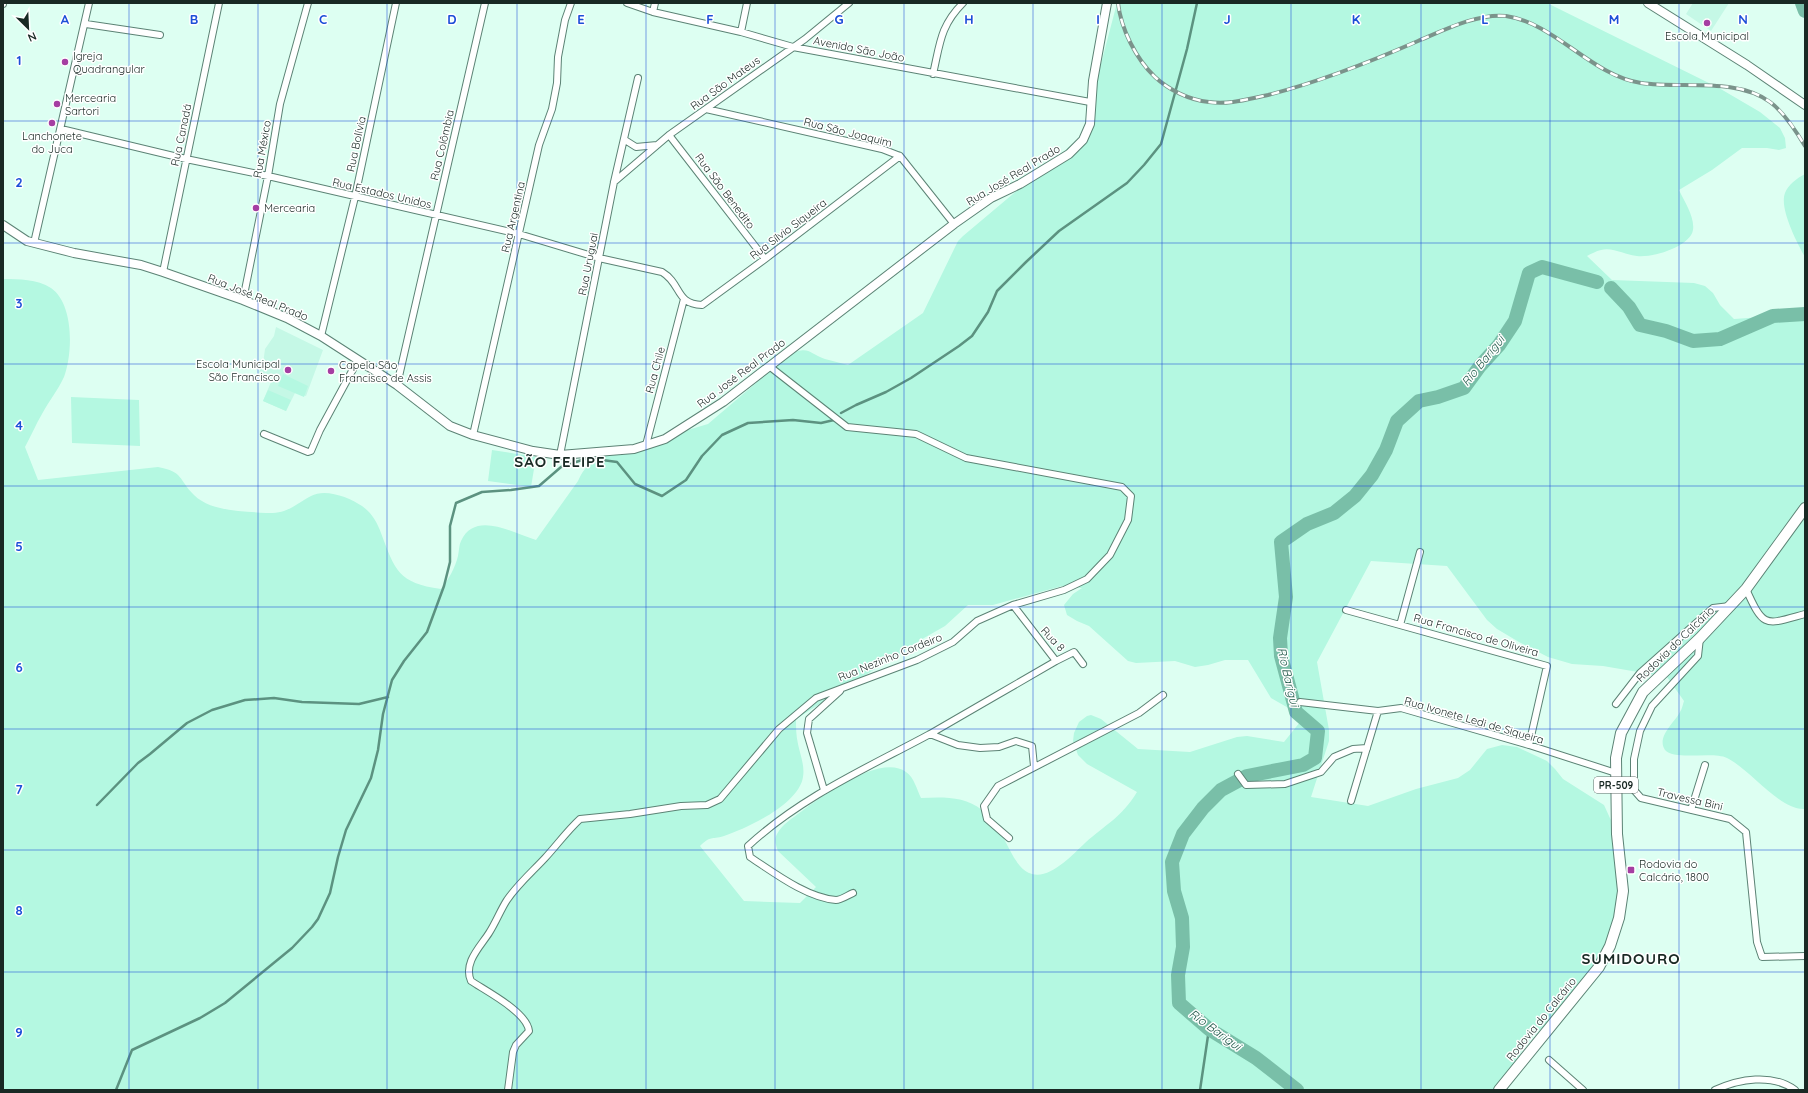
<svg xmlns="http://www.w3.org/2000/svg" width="1808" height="1093" viewBox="0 0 1808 1093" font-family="Quicksand,sans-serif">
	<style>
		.built { fill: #c5f8e6 }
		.green { fill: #b4f8e1; fill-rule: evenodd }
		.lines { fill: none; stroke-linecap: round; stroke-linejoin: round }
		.stream { stroke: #5c9280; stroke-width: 2.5 }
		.river { stroke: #79bfa8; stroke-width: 14 }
		.minor-casing { stroke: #5c8375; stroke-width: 8 }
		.tertiary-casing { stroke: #5c8375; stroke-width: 10 }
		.primary-casing { stroke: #5c8375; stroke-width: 12 }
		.minor { stroke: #fff; stroke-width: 6 }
		.tertiary { stroke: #fff; stroke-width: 8 }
		.primary { stroke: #fff; stroke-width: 10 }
		.rail-casing { stroke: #7b938b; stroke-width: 4 }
		.rail { stroke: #fff; stroke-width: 2.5; stroke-dasharray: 8; stroke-linecap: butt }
		.grid { fill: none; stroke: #1d4ed8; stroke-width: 1; stroke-opacity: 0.55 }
		.poi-dot { fill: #a53ea2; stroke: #fff; stroke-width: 1.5 }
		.labels { text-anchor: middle; stroke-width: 3; stroke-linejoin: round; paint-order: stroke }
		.shield { fill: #fff; stroke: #5e6966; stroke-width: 1 }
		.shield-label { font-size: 10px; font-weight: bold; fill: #192924 }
		.poi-label { font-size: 11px; fill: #192924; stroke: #fff; text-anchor: start }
		.street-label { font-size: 11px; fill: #192924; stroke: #fff }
		.water-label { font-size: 12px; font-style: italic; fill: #1d5646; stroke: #fff }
		.district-label { font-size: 15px; font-weight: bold; letter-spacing: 1px; fill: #192924; stroke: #fff }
		.grid-label { font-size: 13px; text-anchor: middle; font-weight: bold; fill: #1d4ed8; stroke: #fff; stroke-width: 3; stroke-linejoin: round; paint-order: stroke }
	</style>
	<rect width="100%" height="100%" fill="#ddfff2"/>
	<path class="built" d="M1693,3H1729L1711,31L1686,14Z
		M276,327L323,350L306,396L295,393L286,411L263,401L271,382L257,376L263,364L265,349L274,336Z"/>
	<path class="green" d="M1117,3H1547L1719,88L1760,112L1780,128L1785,138L1786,148L1779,150L1767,148H1742L1712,170L1679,190C1684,201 1695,217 1693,230C1690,247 1652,258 1637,256C1625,255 1613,247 1601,250C1596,251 1591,254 1587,256L1612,280L1694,283L1705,286L1713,293L1720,305L1734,319L1805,314V809C1780,811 1750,769 1727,758C1713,751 1674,761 1665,750C1656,737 1675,722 1680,712C1682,709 1683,704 1684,701L1667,677L1603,666L1572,664L1548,657L1519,642L1497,629L1487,620L1447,566L1371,561L1317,662L1329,730V741L1311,797L1368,806L1416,789L1458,778L1470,770L1487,749L1502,745L1517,747L1547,761L1555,769L1563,779L1604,805L1614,827L1620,898L1609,940L1594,966L1560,1009L1523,1047L1517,1063L1502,1090H3V279C19,279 37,279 51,288C74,304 73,353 64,377C58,390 49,401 42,414C36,424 31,436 25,447L38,480L158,467C184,472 178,479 194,495C211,512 244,511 266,513C288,514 294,505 311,496C325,488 349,497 362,506C371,512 377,522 381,533C395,570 398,583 441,589C449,579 455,568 458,556C459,551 459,545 461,541C475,510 513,533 536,540L578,481C584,467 591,462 604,455L708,424L789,355C809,345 808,353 825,359C833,361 840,363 848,365L923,313L958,241L963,236L1082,136ZM1062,586L1082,588L1073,594L1064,605L1067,615L1077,621L1089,626L1128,661L1136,663L1175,661L1195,667L1208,665L1225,660H1248L1271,698L1304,717L1284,742L1247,736L1237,737L1190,752L1138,749L1101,719L1091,715L1087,716L1079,722L1074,733L1073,741L1078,755L1087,764L1137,792C1121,818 1106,824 1085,843C1069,858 1041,890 1020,866C1013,858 1008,846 1003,837C997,828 990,817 982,810C965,796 942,797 921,798C917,790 914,777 906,772C881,753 822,796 802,811C793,818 782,824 777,834C774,839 776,846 778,851L816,887L800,903L744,901L700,846C712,835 710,840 724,836C748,828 799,804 803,777C805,766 800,754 798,744C796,736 796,727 796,719L924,638L945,626L968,605H993Z
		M1805,174V257C1797,243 1779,208 1785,193C1788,185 1797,178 1805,174Z
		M283,374L308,386L304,397L278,386Z
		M268,390L291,400L286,411L263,401Z
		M71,397L139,400L140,446L72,443Z
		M492,450L536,457L531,487L488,481Z"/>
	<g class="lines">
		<path class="stream" d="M841,413L856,405L886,392L911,378L959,346L972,336L988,312L997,291L1026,262L1059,231L1127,183L1144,165L1161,144L1187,49L1197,3
			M97,805L138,763L150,754L187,723L212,710L245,700L274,698L302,702L359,704L388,697
			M116,1090L132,1050L200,1018L225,1003L292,948L312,927L318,919L330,893L338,857L346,830L371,778L378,750L383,714L392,680L404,661L427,632L444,586L450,562V526L456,503L482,492L511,490L539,486L561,467L588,458L617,462L635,484L662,496L686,480L702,456L722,435L748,423L793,420L821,423L834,420
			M1200,1090L1209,1029"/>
		<path class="river" d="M1802,3L1805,11
			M1611,288L1629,307L1640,325L1666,331L1693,341L1720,339L1773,316L1805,314
			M1297,1090L1256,1058L1209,1029L1179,1003L1178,975L1183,947L1182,918L1174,891L1172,862L1183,834L1203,808L1221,790L1247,776L1303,765L1315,758L1318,731L1296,712L1281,656L1280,638L1286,597L1281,542L1307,524L1334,513L1355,496L1372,475L1386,450L1397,421L1419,401L1438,397L1464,388L1480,366L1499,345L1515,321L1529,273L1542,267L1597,282"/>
		<g class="minor-casing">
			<path id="minor" d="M627,3L653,12L741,32L793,47L1090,102
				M3,4V3
				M653,12L655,3
				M86,24L160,35
				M741,32L747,3
				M933,74C940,44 940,26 963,3
				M706,109L882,149L900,156L954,224
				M61,129L186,159L268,176L519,234L599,258L662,272C682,284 675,304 702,305L765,259L900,156
				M669,135L765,259
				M625,140L636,147L657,145
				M614,182L669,135L805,39L849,3
				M34,243L89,3
				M163,272L219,3
				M243,300L268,176L280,104L308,3
				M321,336L355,197L396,3
				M397,385L485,3
				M264,434L308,452L311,451L320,430L358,360
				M473,435L539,145L552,109L557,83L558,57L565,20L571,3
				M646,445L684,299
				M560,455L614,182L638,78
				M1746,589C1764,629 1765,625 1805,614
				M1013,605L1056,661
				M1346,610L1547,666L1529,745
				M1400,625L1420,552
				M1700,638L1698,656L1652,706L1640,731L1634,759V790L1641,798L1730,819L1746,832L1757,942L1762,957L1805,956
				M1300,702L1378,711L1401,708L1529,745L1616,773
				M1616,704L1640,673L1713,608L1730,606
				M930,734L958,745L980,748L999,747L1016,741L1032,746L1034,766
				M1238,774L1246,785L1285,784L1321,772L1334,757L1353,749L1367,748
				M824,790L807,733L809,719L840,691
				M1351,801L1378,711
				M1691,810L1705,765
				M1009,838L987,819L984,806L998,786L1139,713L1163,695
				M853,893C848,895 841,900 836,900C807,898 773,872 750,857L748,846C801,797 867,768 930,734C972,710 1014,685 1056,661L1074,652L1083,664
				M1549,1060L1583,1090
				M508,1090L513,1052L516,1045L529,1031C527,1012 486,991 471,981C463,963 480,947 489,933C496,922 500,911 507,900C518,884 532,872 545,858C557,845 567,831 580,819L630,814L681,806L707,805L720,799L779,729L816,698L917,660L953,642L977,621L1013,605L1064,590L1087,579L1110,555L1128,520L1131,496L1122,487L966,458L916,434L847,427L769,366
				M1715,1090C1739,1079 1772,1073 1795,1090"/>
		</g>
		<g class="tertiary-casing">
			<path id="tertiary" d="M1648,3L1747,65L1805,105
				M3,225L27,241L74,253L141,265L163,272L243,300L287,318L321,336L397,385L450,426L473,435L533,451L560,455L634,449L665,439L723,402L954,224L991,198L1020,184L1069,154L1083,140L1090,124L1093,81L1107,3"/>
		</g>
		<g class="primary-casing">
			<path id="primary" d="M1499,1090L1599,967L1610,946L1619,918L1623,891L1617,834L1616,758L1621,733L1643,692L1700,638L1746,589L1805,508"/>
		</g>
		<use href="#minor" class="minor"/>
		<use href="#tertiary" class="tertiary"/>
		<use href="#primary" class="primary"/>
		<g class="rail-casing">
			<path id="rail" d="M1118,3C1121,29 1136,59 1155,77C1169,90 1189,100 1209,102C1229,105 1248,99 1268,95C1319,82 1370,62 1418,41C1444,30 1478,13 1506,16C1555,23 1592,76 1641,83C1682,89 1736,77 1770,102C1784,112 1796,131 1805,146"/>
		</g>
		<use href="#rail" class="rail"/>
	</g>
	<path class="grid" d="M129,3V1090M258,3V1090M387,3V1090M517,3V1090M646,3V1090M775,3V1090M904,3V1090M1033,3V1090M1162,3V1090M1291,3V1090M1421,3V1090M1550,3V1090M1679,3V1090M3,121H1805M3,243H1805M3,364H1805M3,486H1805M3,607H1805M3,729H1805M3,850H1805M3,972H1805"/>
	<g class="poi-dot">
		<circle cx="1707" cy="23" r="4"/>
		<circle cx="65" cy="62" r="4"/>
		<circle cx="57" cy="104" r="4"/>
		<circle cx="52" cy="123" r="4"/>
		<circle cx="256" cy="208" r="4"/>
		<circle cx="288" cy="370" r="4"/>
		<circle cx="331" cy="371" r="4"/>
		<rect x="1627" y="866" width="8" height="8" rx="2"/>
	</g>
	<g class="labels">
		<rect class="shield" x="1594" y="777" width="44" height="16" rx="3"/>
		<g class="shield-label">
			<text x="1616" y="789">PR-509</text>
		</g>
		<g class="poi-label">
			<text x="1707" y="40" text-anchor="middle">Escola Municipal</text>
			<text x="73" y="60">Igreja<tspan x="73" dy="13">Quadrangular</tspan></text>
			<text x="65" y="102">Mercearia<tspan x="65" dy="13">Sartori</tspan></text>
			<text x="52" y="140" text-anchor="middle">Lanchonete<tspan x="52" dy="13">do Juca</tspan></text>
			<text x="264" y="212">Mercearia</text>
			<text x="280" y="368" text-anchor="end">Escola Municipal<tspan x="280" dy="13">São Francisco</tspan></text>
			<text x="339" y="369">Capela São<tspan x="339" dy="13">Francisco de Assis</tspan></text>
			<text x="1639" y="868">Rodovia do<tspan x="1639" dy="13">Calcário, 1800</tspan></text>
		</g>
		<g class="street-label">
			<text transform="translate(859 49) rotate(11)" y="4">Avenida São João</text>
			<text transform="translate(725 83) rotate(-36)" y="4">Rua São Mateus</text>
			<text transform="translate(848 132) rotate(14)" y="4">Rua São Joaquim</text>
			<text transform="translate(181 135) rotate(-78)" y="4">Rua Canadá</text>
			<text transform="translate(356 144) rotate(-78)" y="4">Rua Bolívia</text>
			<text transform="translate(442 145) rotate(-77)" y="4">Rua Colômbia</text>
			<text transform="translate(262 149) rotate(-80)" y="4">Rua México</text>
			<text transform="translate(1013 175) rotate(-31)" y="4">Rua José Real Prado</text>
			<text transform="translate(725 191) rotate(53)" y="4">Rua São Benedito</text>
			<text transform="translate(382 193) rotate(13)" y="4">Rua Estados Unidos</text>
			<text transform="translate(513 217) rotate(-77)" y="4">Rua Argentina</text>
			<text transform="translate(788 229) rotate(-37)" y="4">Rua Sílvio Siqueira</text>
			<text transform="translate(588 264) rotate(-79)" y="4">Rua Uruguai</text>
			<text transform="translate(258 297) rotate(22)" y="4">Rua José Real Prado</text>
			<text transform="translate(655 370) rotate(-75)" y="4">Rua Chile</text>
			<text transform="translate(741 373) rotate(-37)" y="4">Rua José Real Prado</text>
			<text transform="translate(1476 635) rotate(16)" y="4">Rua Francisco de Oliveira</text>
			<text transform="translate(1053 639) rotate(47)" y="4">Rua 8</text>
			<text transform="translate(1675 644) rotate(-44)" y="4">Rodovia do Calcário</text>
			<text transform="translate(890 657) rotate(-22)" y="4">Rua Nezinho Cordeiro</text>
			<text transform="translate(1474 720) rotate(16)" y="4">Rua Ivonete Ledi de Siqueira</text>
			<text transform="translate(1690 799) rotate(13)" y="4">Travessa Bini</text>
			<text transform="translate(1541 1019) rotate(-51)" y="4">Rodovia do Calcário</text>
		</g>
		<g class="water-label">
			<text transform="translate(1483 361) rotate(-51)" y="4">Rio Barigui</text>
			<text transform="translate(1288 677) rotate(77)" y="4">Rio Barigui</text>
			<text transform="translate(1215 1030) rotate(36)" y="4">Rio Barigui</text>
		</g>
		<g class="district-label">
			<text x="560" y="467">SÃO FELIPE</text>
			<text x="1631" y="964">SUMIDOURO</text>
		</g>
	</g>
	<g class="grid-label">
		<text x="65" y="24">A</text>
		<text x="194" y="24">B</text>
		<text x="323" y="24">C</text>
		<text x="452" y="24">D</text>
		<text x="581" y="24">E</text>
		<text x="710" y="24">F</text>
		<text x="839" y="24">G</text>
		<text x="969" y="24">H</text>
		<text x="1098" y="24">I</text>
		<text x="1227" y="24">J</text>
		<text x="1356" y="24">K</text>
		<text x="1485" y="24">L</text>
		<text x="1614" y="24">M</text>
		<text x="1743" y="24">N</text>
		<text x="19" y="65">1</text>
		<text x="19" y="187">2</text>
		<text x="19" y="308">3</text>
		<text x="19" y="430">4</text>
		<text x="19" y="551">5</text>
		<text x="19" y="672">6</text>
		<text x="19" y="794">7</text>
		<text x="19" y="915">8</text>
		<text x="19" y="1037">9</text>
	</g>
	<rect width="1808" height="1093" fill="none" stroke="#192924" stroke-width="8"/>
	<g transform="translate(28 28) rotate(156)" stroke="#ffffff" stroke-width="3" paint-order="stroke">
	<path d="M0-3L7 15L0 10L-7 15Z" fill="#192924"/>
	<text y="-6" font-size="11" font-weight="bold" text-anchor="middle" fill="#192924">N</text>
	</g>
</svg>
